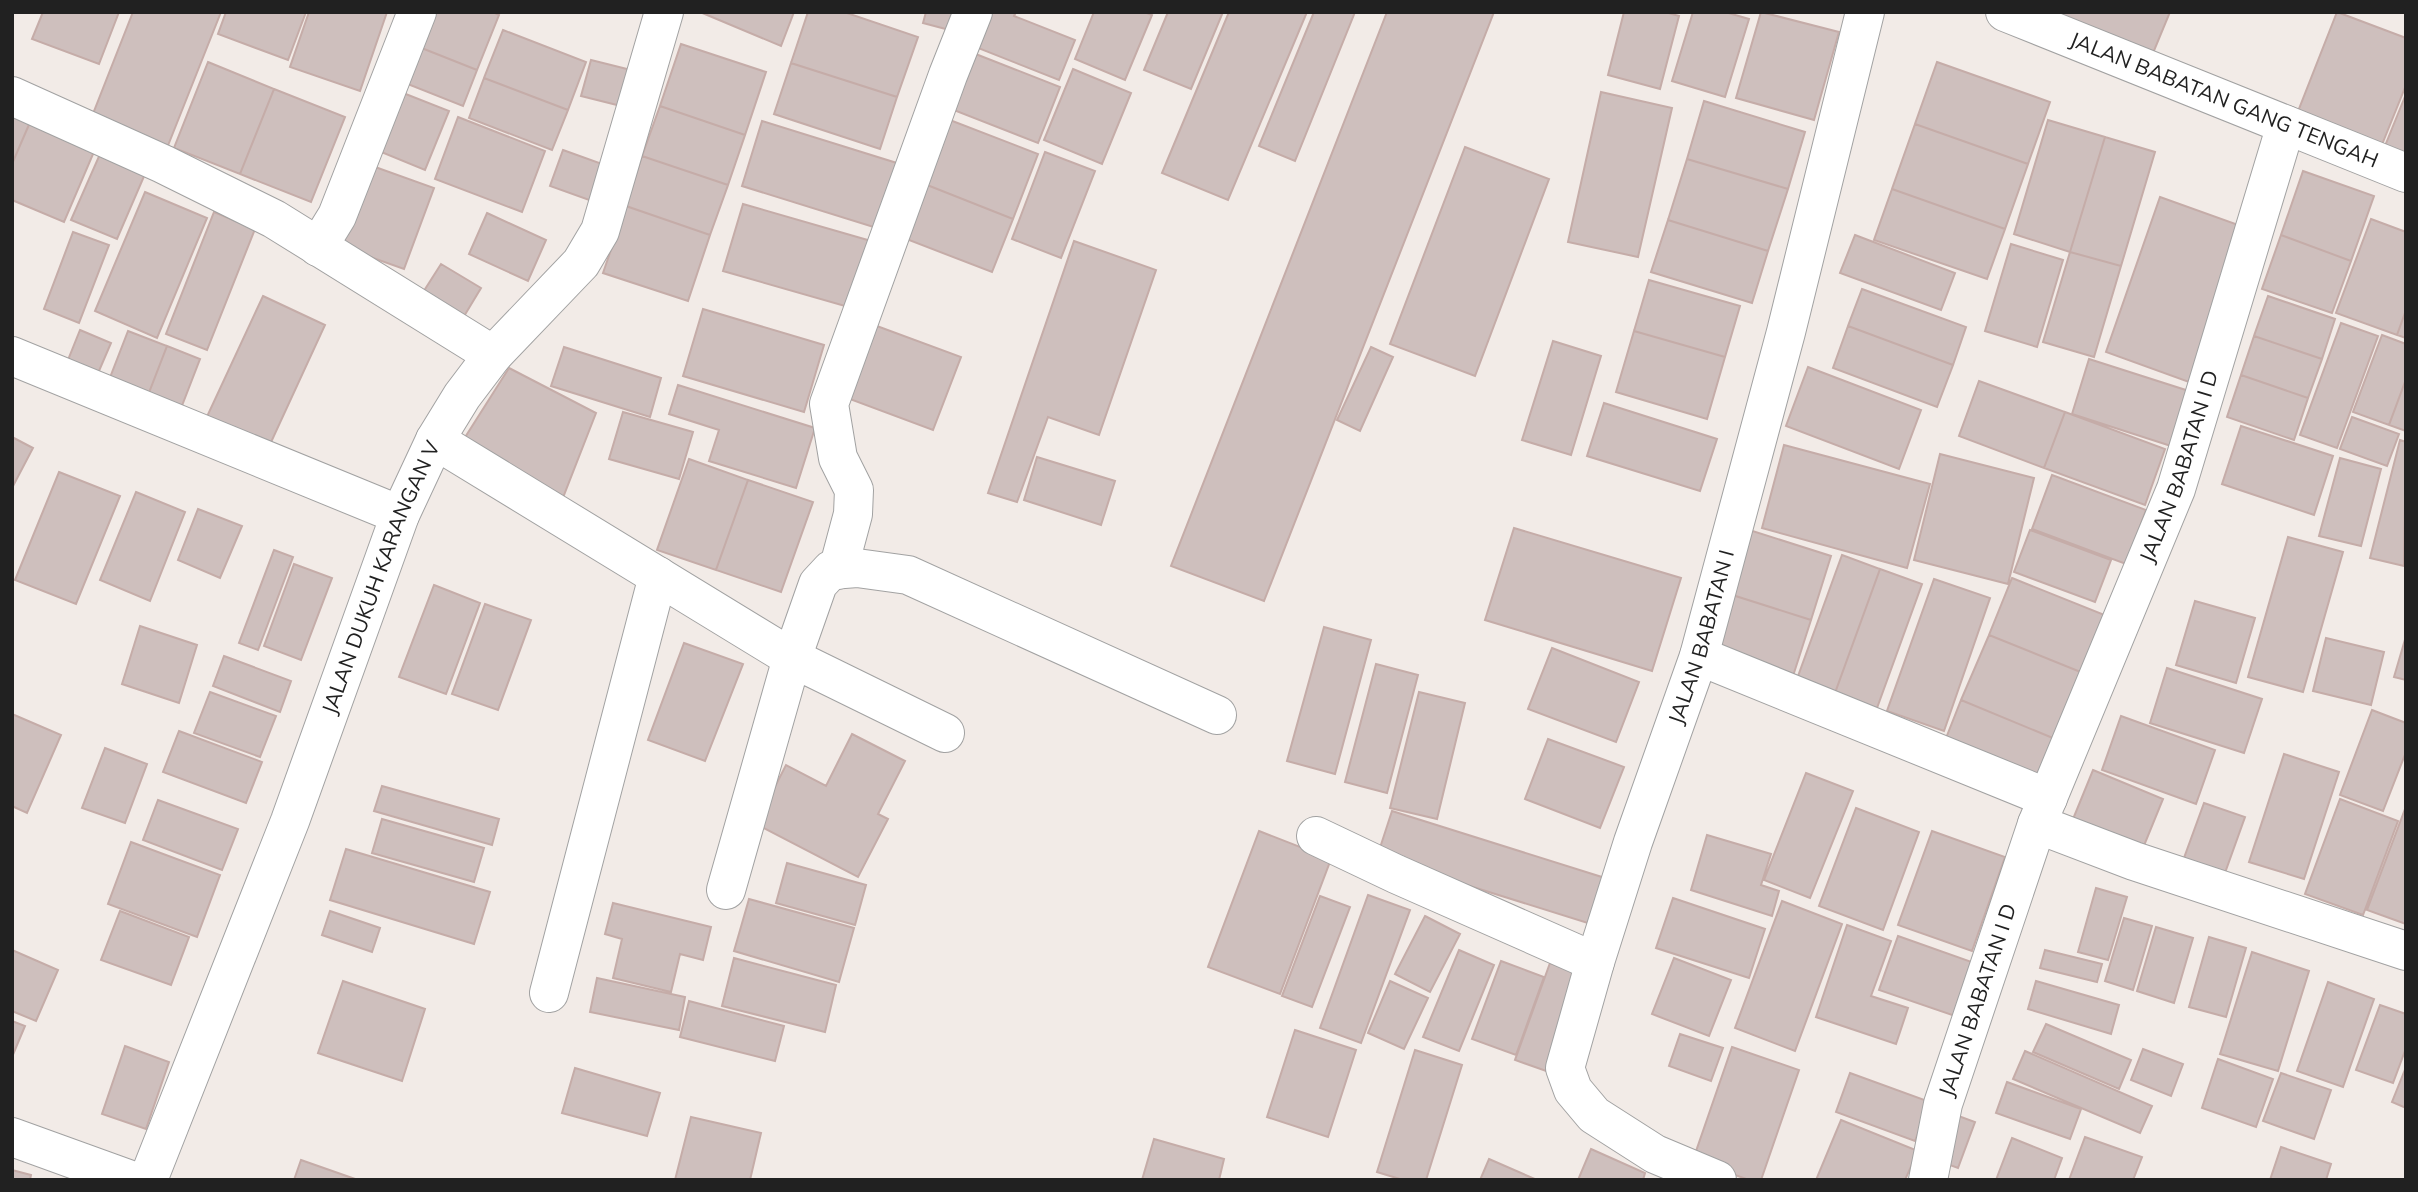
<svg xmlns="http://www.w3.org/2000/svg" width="2418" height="1192" viewBox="0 0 2418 1192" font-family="Mulish,sans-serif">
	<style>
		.building { fill: #cebfbd; stroke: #c5aca8; stroke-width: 2 }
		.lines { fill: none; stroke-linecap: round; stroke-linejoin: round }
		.street-casing { stroke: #a2a2a2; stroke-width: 40 }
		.street { stroke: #fff; stroke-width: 38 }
		.labels { text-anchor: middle; stroke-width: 5; stroke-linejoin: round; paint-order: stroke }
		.street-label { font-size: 21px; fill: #212121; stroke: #fff }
	</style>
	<rect width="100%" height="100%" fill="#f2ebe7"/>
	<path class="building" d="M43,12H119L99,64L32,39Z
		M133,12H221L165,153L89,124Z
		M226,12H306L288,60L218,34Z
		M309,12H387L360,91L290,67Z
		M427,12H493L499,15L477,70L414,45Z
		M700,12H794L781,46Z
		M808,12H844L918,37L897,97L791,63Z
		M926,12H962L957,32L923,23Z
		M981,12H1016L1014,16L1075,40L1059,80L973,46Z
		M1094,12H1144L1152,15L1125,80L1075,59Z
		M1168,12H1223L1191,89L1144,70Z
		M1229,12H1307L1228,200L1162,173Z
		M1314,12H1355L1295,161L1259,146Z
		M1387,12H1494L1264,601L1171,566Z
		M1624,12H1665L1679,16L1660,89L1608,75Z
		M1693,12H1725L1749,19L1725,97L1672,81Z
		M1761,12L1839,32L1814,120L1736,98Z
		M2050,12H2170L2151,58Z
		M2337,12L2406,38V85L2381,147L2297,114Z
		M503,30L586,62L568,110L484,78Z
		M681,44L766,72L745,135L660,106Z
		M414,45L477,70L463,106L400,81Z
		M968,51L1060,87L1038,143L946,107Z
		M591,60L639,72L629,108L581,96Z
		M208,62L274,89L240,174L174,148Z
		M1937,62L2050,102L2028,164L1915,124Z
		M791,63L897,97L880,149L774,114Z
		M1073,69L1131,93L1102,164L1044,140Z
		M484,78L568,110L552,150L469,118Z
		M274,89L345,117L311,202L240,174Z
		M393,89L449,111L425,170L369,147Z
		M1601,92L1672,108L1638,257L1568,242Z
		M2406,94V154L2385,146Z
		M1704,101L1805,132L1788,189L1687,159Z
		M12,104L34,113L12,164Z
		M660,106L745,135L728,185L642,156Z
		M34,113L99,140L64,222L12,200V164Z
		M458,117L545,151L522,212L435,179Z
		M942,117L1038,154L1013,219L917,181Z
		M2048,120L2105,137L2070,252L2014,234Z
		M762,121L900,164L880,229L742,186Z
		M1915,124L2028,164L2005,229L1892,189Z
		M2105,137L2155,152L2121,266L2070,252Z
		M1465,147L1549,179L1475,376L1390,344Z
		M563,150L605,165L592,201L550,186Z
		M1045,152L1095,171L1061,258L1012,239Z
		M100,154L145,174L117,239L71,220Z
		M642,156L728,185L710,235L626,206Z
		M1687,159L1788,189L1768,251L1668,220Z
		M364,163L434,188L404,269L334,244Z
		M2303,171L2374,196L2351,261L2281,235Z
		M917,181L1013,219L992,272L896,235Z
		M1892,189L2005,229L1987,279L1874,240Z
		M145,192L207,218L157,338L95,311Z
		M2160,197L2244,227L2189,382L2106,352Z
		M743,204L878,243L859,310L723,271Z
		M626,206L710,235L688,301L603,273Z
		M214,212L255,229L207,350L166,334Z
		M487,213L546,240L528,281L469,254Z
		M2371,219L2406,232V310L2397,335L2336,313Z
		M1668,220L1768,251L1752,303L1651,272Z
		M73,232L109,245L79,323L44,309Z
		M1855,235L1955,273L1941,310L1840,273Z
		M2281,235L2351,261L2332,313L2262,289Z
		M1074,241L1156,270L1099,435L1048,417L1017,502L988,493Z
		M2011,244L2063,260L2037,347L1985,331Z
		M2070,252L2121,266L2094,357L2043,342Z
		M441,264L481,288L463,318L422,294Z
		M1649,280L1740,306L1725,357L1634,331Z
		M1862,289L1966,327L1953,365L1848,326Z
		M263,296L325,325L267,451L204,423Z
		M2268,296L2335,319L2322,359L2254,336Z
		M703,309L824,345L804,412L683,376Z
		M2406,310V338L2397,335Z
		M866,322L961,357L933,430L839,395Z
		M2341,323L2378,336L2337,448L2300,435Z
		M1848,326L1953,365L1937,407L1833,368Z
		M80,330L111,343L96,378L66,365Z
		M128,331L167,346L145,403L106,388Z
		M1634,331L1725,357L1707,419L1616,392Z
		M2382,335L2406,344V379L2389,425L2353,412Z
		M2254,336L2322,359L2308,398L2241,375Z
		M1553,341L1601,356L1571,455L1522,440Z
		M167,346L200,359L178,416L145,403Z
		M564,347L661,378L650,417L551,386Z
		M1371,347L1393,357L1360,431L1337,420Z
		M2089,359L2192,392L2174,447L2072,414Z
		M1808,367L1921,410L1899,469L1786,426Z
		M509,368L596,413L557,513L457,450Z
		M2241,375L2308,398L2294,440L2227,417Z
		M2406,379V431L2389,425Z
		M1979,381L2065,412L2044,468L1959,436Z
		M678,385L815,428L796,488L709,461L719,430L669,414Z
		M1604,403L1717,439L1700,491L1587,456Z
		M623,412L693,432L679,479L609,459Z
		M2065,412L2165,449L2145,505L2044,468Z
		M2352,417L2399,434L2387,466L2340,449Z
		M2241,426L2333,456L2314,515L2222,484Z
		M12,437L33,448L12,488Z
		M2400,440L2406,442L2404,566L2370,558Z
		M1784,445L1930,484L1907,568L1762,528Z
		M1940,454L2034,478L2008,584L1914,560Z
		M1037,457L1115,481L1101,525L1024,500Z
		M2340,458L2381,469L2361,546L2319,536Z
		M689,459L748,480L716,570L657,550Z
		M59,472L120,496L76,604L15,580Z
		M2052,475L2146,510L2126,564L2032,529Z
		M748,480L813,502L781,592L716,570Z
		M136,492L185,512L150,601L100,580Z
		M198,509L242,526L220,578L178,560Z
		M1514,528L1681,578L1652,671L1485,620Z
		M1743,528L1831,556L1811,620L1723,592Z
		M2030,530L2111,560L2095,602L2014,572Z
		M2288,537L2343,552L2303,692L2248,677Z
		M274,550L293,557L258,650L239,643Z
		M1842,555L1880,569L1831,704L1793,690Z
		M294,564L332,578L301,660L264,646Z
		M1880,569L1922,584L1873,719L1831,704Z
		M2012,578L2112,618L2088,675L1989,635Z
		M1934,579L1990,598L1944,731L1887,711Z
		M434,585L480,603L446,694L399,677Z
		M1723,592L1811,620L1793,676L1705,648Z
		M2195,601L2255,618L2236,683L2176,665Z
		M485,604L531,620L498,710L452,694Z
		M140,626L197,645L179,703L122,684Z
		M1324,627L1371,640L1335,774L1287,761Z
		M1989,635L2088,675L2060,741L1961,700Z
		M2406,636V680L2394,677Z
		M2326,638L2384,652L2371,705L2313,691Z
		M684,643L743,664L705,761L648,740Z
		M1552,648L1639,682L1616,742L1528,709Z
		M224,656L291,681L280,712L213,686Z
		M1376,664L1418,675L1387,793L1345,782Z
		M2167,668L2262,699L2244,753L2150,723Z
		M210,692L276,716L260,757L194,733Z
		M1419,692L1465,703L1437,819L1390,808Z
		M1961,700L2060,741L2040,792L1941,751Z
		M2372,710L2406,723V752L2383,811L2340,795Z
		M12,714L61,735L27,813L12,806Z
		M2121,716L2215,750L2196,804L2102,770Z
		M179,731L262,762L246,803L163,772Z
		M852,734L905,761L878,814L888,819L858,877L756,824L786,765L826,786Z
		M1548,739L1624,767L1600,828L1525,799Z
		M105,748L147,764L125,823L82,808Z
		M2284,754L2339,772L2304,879L2249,862Z
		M2093,770L2163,799L2141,853L2071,824Z
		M1806,773L1853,791L1810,898L1764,880Z
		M382,786L499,819L492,845L374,811Z
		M2340,799L2398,821L2363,915L2305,894Z
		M158,800L238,829L222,870L143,840Z
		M2204,803L2245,817L2221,884L2180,869Z
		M1856,808L1919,832L1883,930L1819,906Z
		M2405,809L2406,810V924L2367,910Z
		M1392,811L1605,878L1591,924L1377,857Z
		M382,819L484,848L474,882L372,853Z
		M1259,831L1331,859L1280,994L1208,967Z
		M1932,831L2005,857L1972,951L1898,925Z
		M1707,835L1771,854L1761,885L1779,891L1772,916L1691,890Z
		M131,842L220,875L197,937L108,904Z
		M346,849L490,892L474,944L330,900Z
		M787,863L866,885L855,925L776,903Z
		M2096,888L2127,897L2108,960L2078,952Z
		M1368,895L1410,910L1361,1043L1320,1028Z
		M1320,896L1350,907L1312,1007L1282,996Z
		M1673,898L1765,929L1749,978L1656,948Z
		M749,899L854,928L839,982L734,951Z
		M1782,901L1842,924L1795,1051L1735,1028Z
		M613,903L711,927L703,960L680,954L671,992L613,978L622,939L605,934Z
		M120,911L189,937L171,985L101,960Z
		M330,911L380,928L372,952L322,935Z
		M1425,916L1460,934L1430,992L1395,974Z
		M2124,918L2152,926L2133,990L2105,981Z
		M1847,925L1891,941L1871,996L1908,1008L1896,1044L1816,1017Z
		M2156,927L2193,938L2174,1003L2137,991Z
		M1898,936L1983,966L1964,1019L1879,990Z
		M2209,937L2246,948L2226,1017L2189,1007Z
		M12,950L58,970L36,1021L12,1011Z
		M1459,950L1494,965L1459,1051L1423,1037Z
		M2045,950L2102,964L2097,982L2040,968Z
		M2252,952L2309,971L2278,1071L2220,1054Z
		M734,958L836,985L825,1032L722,1006Z
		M1674,958L1731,980L1709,1036L1652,1014Z
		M1501,961L1544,977L1516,1055L1472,1039Z
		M1550,963L1584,975L1549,1072L1515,1060Z
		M597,978L685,997L679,1030L590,1012Z
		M343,981L425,1009L402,1081L318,1053Z
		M1390,981L1428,998L1404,1049L1368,1033Z
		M2036,981L2119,1005L2111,1034L2028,1009Z
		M2328,982L2374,999L2343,1087L2297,1071Z
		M689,1001L784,1026L775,1061L680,1037Z
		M2380,1005L2406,1014V1048L2393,1083L2356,1070Z
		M12,1021L25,1026L12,1057Z
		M2046,1024L2131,1060L2119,1089L2033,1052Z
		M1295,1030L1356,1050L1328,1137L1267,1117Z
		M1680,1034L1723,1048L1711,1081L1669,1066Z
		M125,1046L169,1062L146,1129L102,1114Z
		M1732,1047L1799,1070L1761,1180H1749L1693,1160Z
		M2143,1049L2183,1064L2171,1096L2131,1080Z
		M1415,1050L1462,1065L1426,1180H1403L1377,1172Z
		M2025,1051L2152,1106L2140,1133L2013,1079Z
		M2218,1059L2273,1079L2256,1127L2202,1108Z
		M2406,1067V1108L2392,1102Z
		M575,1068L660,1093L647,1136L562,1113Z
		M1850,1073L1930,1102L1915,1141L1836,1112Z
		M2281,1073L2331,1090L2314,1139L2263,1121Z
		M2007,1082L2081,1109L2070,1139L1996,1113Z
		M1953,1114L1975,1122L1958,1168L1936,1160Z
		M691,1117L761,1133L750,1180H675Z
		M1841,1120L1918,1151L1905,1180H1816Z
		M2085,1137L2142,1157L2133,1180H2069Z
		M2012,1138L2062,1158L2054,1180H1996Z
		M1154,1139L1224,1159L1219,1180H1142Z
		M2281,1147L2331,1164L2326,1180H2270Z
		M1591,1149L1645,1173L1643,1180H1578Z
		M1489,1159L1537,1180H1480Z
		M301,1160L358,1180H294Z
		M12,1170L31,1175L30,1180H12Z"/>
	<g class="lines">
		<g class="street-casing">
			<g id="street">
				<path id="s1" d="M2005,12L2406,173"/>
				<path d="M12,96L163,164L274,219L493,355"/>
				<path d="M318,247L337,216L417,12"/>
				<path d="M12,356L400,515"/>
				<path d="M435,440L792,658L818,584L831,570L857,568L908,575L1217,715"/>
				<path d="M838,570L853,514L854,490L838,458L829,404L948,75L973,12"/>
				<path d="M1699,656L2048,798"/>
				<path d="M2037,824L2134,861L2406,951"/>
				<path d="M1316,836L1396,874L1595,962"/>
				<path d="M726,890L792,658L945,733"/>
				<path d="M549,993L658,576"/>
				<path d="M12,1137L131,1180"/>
				<path id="s2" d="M148,1180L290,821L400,515L435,440L462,396L493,355L581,263L600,231L664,12"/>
				<path id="s3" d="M1717,1180L1655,1154L1594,1115L1573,1090L1565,1068L1595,962L1633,842L1699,656L1786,332L1865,12"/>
				<path id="s4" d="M1928,1180L1943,1104L2037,824L2176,489L2286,125"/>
			</g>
		</g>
		<use href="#street" class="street"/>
	</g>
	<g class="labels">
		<g class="street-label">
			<text dy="7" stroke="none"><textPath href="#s1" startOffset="236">JALAN BABATAN GANG TENGAH</textPath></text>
			<text dy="7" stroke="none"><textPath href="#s4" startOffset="758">JALAN BABATAN I D</textPath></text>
			<text dy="7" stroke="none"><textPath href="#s2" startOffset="646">JALAN DUKUH KARANGAN V</textPath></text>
			<text dy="7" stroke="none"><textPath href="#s3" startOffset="648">JALAN BABATAN I</textPath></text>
			<text dy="7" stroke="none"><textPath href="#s4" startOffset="187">JALAN BABATAN I D</textPath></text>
		</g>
	</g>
	<rect width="2418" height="1192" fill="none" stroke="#212121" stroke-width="28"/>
</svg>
